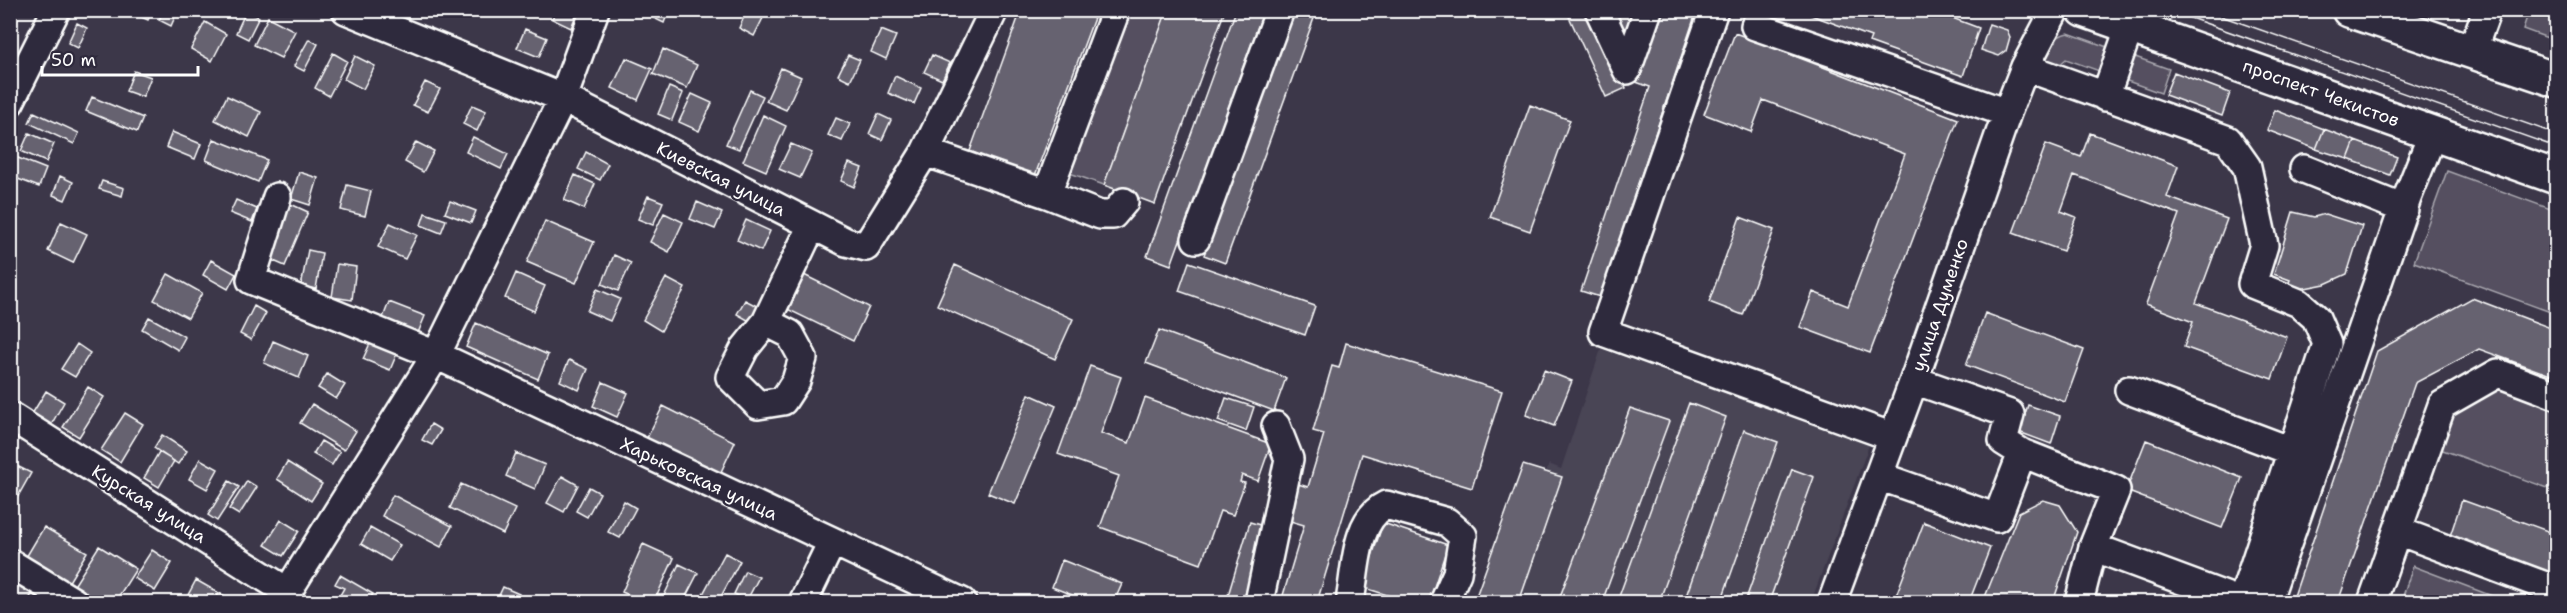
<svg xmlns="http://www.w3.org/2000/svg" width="2567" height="613" viewBox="0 0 2567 613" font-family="'Shantell Sans',sans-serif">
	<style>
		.built { fill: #494455 }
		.green { fill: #555060; stroke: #aaa8b0; stroke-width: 1.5 }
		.building { fill: #666270; stroke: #fff; stroke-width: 1.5 }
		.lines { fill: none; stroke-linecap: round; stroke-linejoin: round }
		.minor-casing { stroke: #fff; stroke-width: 32 }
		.major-casing { stroke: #fff; stroke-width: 38 }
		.minor { stroke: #2f2a3d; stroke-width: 27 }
		.major { stroke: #2f2a3d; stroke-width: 33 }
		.tram { stroke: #fff; stroke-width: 1.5 }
		.labels { text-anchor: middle; stroke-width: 4.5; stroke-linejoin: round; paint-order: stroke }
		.street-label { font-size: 18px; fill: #fff; stroke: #2f2a3d }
	</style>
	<rect width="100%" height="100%" fill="#3c3749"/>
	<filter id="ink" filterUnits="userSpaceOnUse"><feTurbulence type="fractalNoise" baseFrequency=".0167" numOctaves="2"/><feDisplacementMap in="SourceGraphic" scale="12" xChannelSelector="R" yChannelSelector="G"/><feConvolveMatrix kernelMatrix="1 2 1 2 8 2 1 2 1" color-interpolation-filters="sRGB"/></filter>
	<g filter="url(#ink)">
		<path class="built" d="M1601,349L1869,445L1811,602H1501L1549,464L1561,469Z"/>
		<path class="green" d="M1122,11H1167L1104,185L1064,171Z
			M2529,11H2556V41L2523,29Z
			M2068,33L2169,69L2161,93L2066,59L2059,65L2050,63L2047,59C2049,46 2054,36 2068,33Z
			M2447,171L2556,211V314L2414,262Z
			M2496,388L2556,411V491L2440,449L2450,417Z
			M2413,566L2508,602H2401Z"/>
		<path class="building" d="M139,10H152L148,20L137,15Z
			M164,10H178L171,26L159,20Z
			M556,10H578L571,28L552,19Z
			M637,10H669L664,23Z
			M747,10H767L754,36L739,28Z
			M1021,10H1097L1034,178L970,151Z
			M1167,10H1225L1155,204L1104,185Z
			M1236,10H1264L1171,265L1147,256Z
			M1293,10H1317L1225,263L1204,255Z
			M1566,10H1590L1626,88L1606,97Z
			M1605,10H1636L1626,40Z
			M1661,10H1697L1600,297L1581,291L1650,87L1636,82Z
			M1813,10H1877L1882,12L1883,10H1931L1979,28L1963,76L1869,42L1871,37L1811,15Z
			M246,11L259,17L248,39L236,33Z
			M268,17L295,31L281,58L254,45Z
			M205,22L226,34L212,61L191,49Z
			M77,23L87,28L78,48L68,43Z
			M1989,24L2007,30L2010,37L2006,51L1999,56L1981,50Z
			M525,29L547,38L539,57L517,48Z
			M881,30L896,36L886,59L871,52Z
			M1735,33L1958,119L1870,353L1800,327L1813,292L1848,306L1905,154L1763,100L1751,132L1704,114Z
			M309,39L318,44L304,71L294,66Z
			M663,49L697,65L687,88L653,74Z
			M333,53L347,61L329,96L315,88Z
			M848,55L860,60L850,81L838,75Z
			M932,55L950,63L942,80L924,72Z
			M355,56L375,66L363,89L344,79Z
			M626,58L652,69L638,100L612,88Z
			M781,68L801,77L786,110L766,101Z
			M134,71L151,77L143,97L126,91Z
			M2174,72L2230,93L2222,116L2165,95Z
			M895,76L921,88L914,104L888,93Z
			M425,82L440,89L428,112L413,105Z
			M669,87L683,93L672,120L658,114Z
			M750,90L763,96L739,149L726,144Z
			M692,94L712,103L699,131L679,122Z
			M227,96L261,112L249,137L215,120Z
			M92,97L143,118L137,132L86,111Z
			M472,105L486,111L477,131L463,124Z
			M1530,105L1570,120L1530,231L1490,217Z
			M2275,110L2324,129L2316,149L2267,130Z
			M34,112L79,133L74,144L29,123Z
			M878,114L891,120L882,140L869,134Z
			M763,115L786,126L766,171L743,161Z
			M836,118L850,124L842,141L828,135Z
			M2324,129L2355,141L2348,159L2316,149Z
			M172,132L201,144L195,159L166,147Z
			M29,133L54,144L46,162L21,151Z
			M2090,133L2178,166L2167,197L2227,219L2196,303L2287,337L2272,379L2184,347L2193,322L2146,304L2179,214L2074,175L2061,211L2076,217L2063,251L2013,233L2046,144L2081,157Z
			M473,137L508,154L501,169L466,152Z
			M214,139L267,160L258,182L206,160Z
			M2355,141L2397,157L2390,175L2348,159Z
			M416,142L434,151L423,172L405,162Z
			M791,144L812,153L800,178L779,169Z
			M586,152L608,164L600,180L578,169Z
			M13,156L46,169L39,187L10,176Z
			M849,163L862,168L854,187L841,181Z
			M299,172L318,178L310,205L291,199Z
			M575,175L595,184L584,209L564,200Z
			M60,176L73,182L65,200L53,195Z
			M102,181L124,188L122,196L99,189Z
			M347,185L371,191L365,216L341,210Z
			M648,196L663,202L653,225L638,219Z
			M236,200L257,209L252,222L230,213Z
			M284,201L308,212L285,266L260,255Z
			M450,201L476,211L471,223L445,213Z
			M697,202L722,213L715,229L690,219Z
			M2293,212L2314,217L2325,214L2362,226L2347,274L2325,284L2305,288L2287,287L2290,280L2274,274Z
			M425,213L446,220L441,233L421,225Z
			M664,213L683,222L669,252L650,242Z
			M1740,217L1774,230L1743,315L1709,302Z
			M746,220L770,231L761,251L737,240Z
			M545,221L594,242L576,283L527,262Z
			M61,222L87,234L73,263L48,251Z
			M390,223L417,235L405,259L378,247Z
			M308,250L322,253L316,289L301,286Z
			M614,255L631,263L618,291L602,284Z
			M211,260L236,274L228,289L203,275Z
			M1189,262L1315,306L1305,335L1179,291Z
			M337,264L356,267L352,300L332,297Z
			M955,265L1073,319L1055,359L937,305Z
			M516,273L545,286L534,311L505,298Z
			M800,273L869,307L853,341L783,307Z
			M168,274L202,293L188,318L154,300Z
			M666,278L685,288L661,331L643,320Z
			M597,289L620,299L610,321L587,311Z
			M2472,298L2556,330V377L2479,349L2415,383L2338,602H2292L2377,351Z
			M745,300L761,308L753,323L737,314Z
			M389,302L425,316L416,338L381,323Z
			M254,306L266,313L251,340L240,334Z
			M1985,313L2084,350L2065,402L1966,365Z
			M149,317L185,337L178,350L142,329Z
			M476,323L548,355L538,379L466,347Z
			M1159,330L1286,378L1274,411L1146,363Z
			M372,339L398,351L390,370L363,359Z
			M273,341L308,356L299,378L264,363Z
			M1346,343L1502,391L1472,488L1362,454L1317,602H1281L1304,525L1287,520L1298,484L1308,487L1324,434L1313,431L1332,366L1339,368Z
			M77,344L90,353L75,377L61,369Z
			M569,360L588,369L579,390L560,381Z
			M1090,366L1121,377L1101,433L1129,443L1145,398L1271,444L1258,481L1242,475L1240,482L1245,483L1233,515L1220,511L1201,564L1100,527L1119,476L1058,454Z
			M1544,370L1572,381L1554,426L1526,415Z
			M327,374L345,385L336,399L318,388Z
			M603,382L628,393L617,417L593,406Z
			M88,387L104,397L79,437L63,427Z
			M46,391L64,402L51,425L32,414Z
			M1029,394L1056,406L1015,504L988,493Z
			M1226,398L1254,407L1246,431L1218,421Z
			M1689,403L1726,417L1659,602H1617Z
			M312,404L356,431L344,450L300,423Z
			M2028,405L2060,416L2051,444L2019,432Z
			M663,406L735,442L719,476L646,440Z
			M1630,408L1669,421L1602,602H1558Z
			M125,413L143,424L120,462L101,450Z
			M431,424L441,430L432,445L422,440Z
			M1744,430L1778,442L1721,602H1684Z
			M162,435L187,451L178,464L154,448Z
			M2146,440L2242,478L2222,528L2126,491Z
			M321,441L340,452L332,465L313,454Z
			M159,452L174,461L159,487L144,478Z
			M516,453L545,465L535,489L506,476Z
			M200,459L218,469L207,489L189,479Z
			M287,462L322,484L311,501L277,479Z
			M11,463L31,473L17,498L10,495Z
			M1523,465L1562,477L1519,602H1474Z
			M1792,469L1814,477L1769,602H1745Z
			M562,476L578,485L564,512L547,503Z
			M229,481L239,487L217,521L208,515Z
			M247,481L257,487L239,515L229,509Z
			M461,484L515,509L503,534L450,508Z
			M589,487L600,493L587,517L576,511Z
			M393,495L452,526L441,547L382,516Z
			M2043,500L2060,505L2077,532L2053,602H1983L2019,512Z
			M2462,500L2556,534V575L2450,536Z
			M624,501L636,508L620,538L608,532Z
			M281,520L299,531L283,556L265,545Z
			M1250,522L1270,528L1248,602H1226Z
			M1924,522L1990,548L1969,602H1906L1895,598Z
			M1383,523L1448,545L1429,602H1409L1362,587Z
			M44,527L87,552L64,590L22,564Z
			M370,528L400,545L390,561L361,544Z
			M643,544L674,558L654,602H645L622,592Z
			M99,546L136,569L115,602H87L70,592Z
			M152,550L172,563L155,591L134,578Z
			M725,553L740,561L718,602L703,594Z
			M1062,560L1122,584L1114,602H1090L1052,587Z
			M679,564L698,573L683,602H667L662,600Z
			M745,571L759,577L747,600L734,594Z
			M340,575L373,594L368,602H336L344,588L335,584Z
			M196,580L219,593L214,602H201L188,595Z
			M19,585L33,593L27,602H10Z
			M503,587L519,594L516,602H496Z
			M219,593L235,602H214Z
			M319,594L332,602H314Z"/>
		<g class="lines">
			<g class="minor-casing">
				<path id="minor" d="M346,10L563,98L846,242L866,247L925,152L994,10
					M1599,10L1627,70L1648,10
					M1714,10L1603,332L1893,437
					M1755,26L2007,113
					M2472,51L2487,10
					M2025,67L2228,140L2247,167L2264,245L2252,284L2299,303L2316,318L2327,344L2242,602
					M2105,97L2130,26
					M10,102L56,10
					M925,152L1047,194L1100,215H1113L1124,202
					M2304,169L2404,209
					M1047,194L1116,10
					M277,197L251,280L436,355L962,602
					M1196,239L1280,10
					M766,322L790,334L803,358L796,381L783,401L758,405L730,377L745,348L766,322L812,225
					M1914,380L2010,414L2003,441L2022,453L2116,490L2093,547L2079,602
					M2129,390L2310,458
					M10,416L288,592
					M1879,476L1997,518L2022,453
					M2398,531L2556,590
					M2093,547L2241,602
					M10,563L74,602
					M281,602L436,355L563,98L595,10
					M803,602L832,542
					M1259,602L1289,459L1276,426
					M1351,602V595C1356,566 1356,519 1386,505L1447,522L1463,536L1457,573L1444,602
					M1832,602L1914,380L2007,113L2025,67L2055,10
					M2267,602L2407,198L2433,133
					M2372,602L2442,405L2498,373L2556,395"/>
			</g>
			<g class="major-casing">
				<path id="major" d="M2084,10L2556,177
					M2349,10L2556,80"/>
			</g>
			<use href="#minor" class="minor"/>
			<use href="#major" class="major"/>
			<path class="tram" d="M2168,10L2556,147
				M2204,10L2556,134"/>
		</g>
	</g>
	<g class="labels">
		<g class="street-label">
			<text transform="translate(2321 93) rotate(20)" y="6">проспект Чекистов</text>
			<text transform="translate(721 179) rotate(27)" y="6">Киевская улица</text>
			<text transform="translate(1940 305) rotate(-71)" y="6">улица Думенко</text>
			<text transform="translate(699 479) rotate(25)" y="6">Харьковская улица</text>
			<text transform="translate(149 504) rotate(32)" y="6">Курская улица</text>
		</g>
	</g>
	<rect width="2567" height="613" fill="none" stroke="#2f2a3d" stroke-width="36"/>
	<rect x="18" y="18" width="2531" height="577" fill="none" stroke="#fff" stroke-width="2" filter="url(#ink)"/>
	<path d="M42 66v9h156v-9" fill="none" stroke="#ffffff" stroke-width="3"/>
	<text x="51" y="66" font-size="18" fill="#ffffff" stroke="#2f2a3d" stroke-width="4.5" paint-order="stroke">50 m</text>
</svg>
